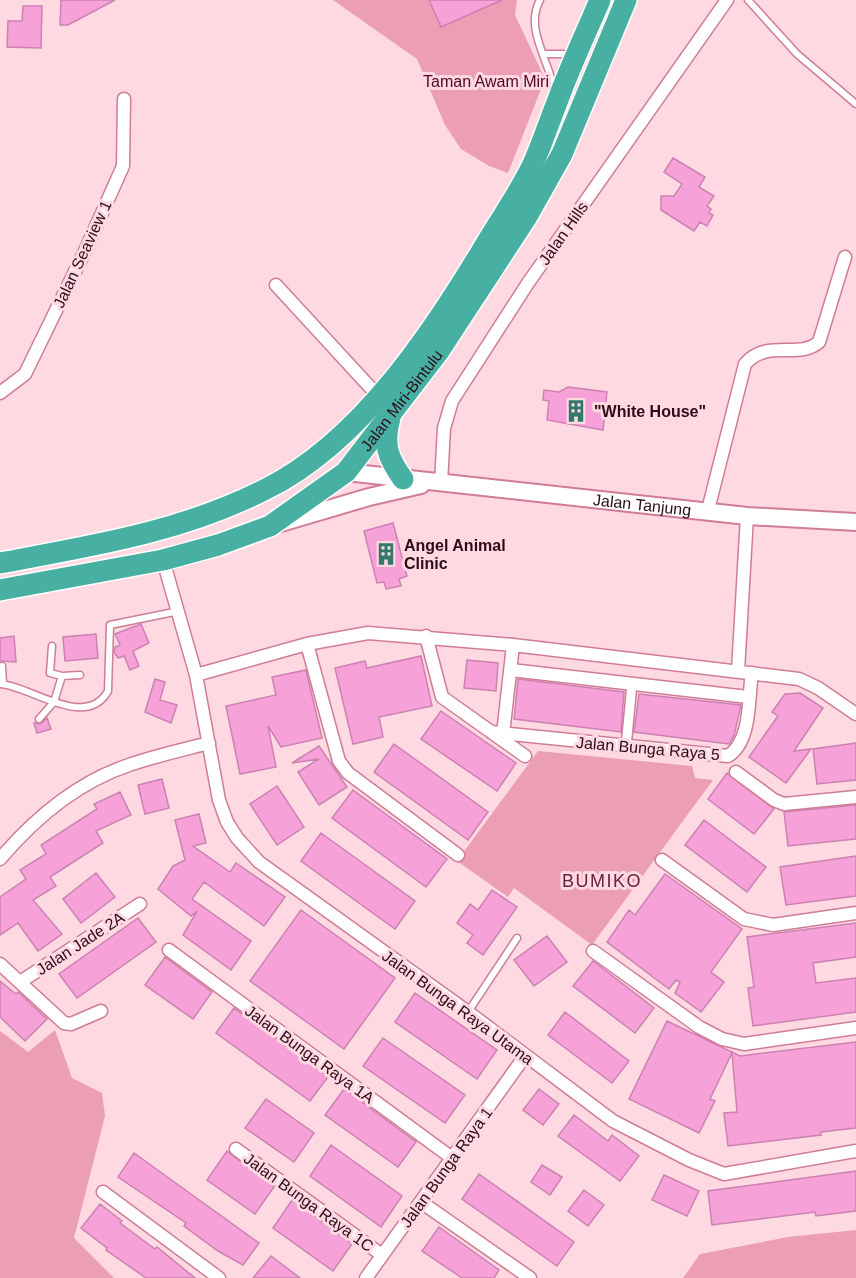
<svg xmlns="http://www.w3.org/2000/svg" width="856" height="1278" viewBox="0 0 856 1278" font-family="Arial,sans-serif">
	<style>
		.green { fill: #eb9eb4 }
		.building { fill: #f7a1d9; stroke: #cb82b1; stroke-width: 1.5 }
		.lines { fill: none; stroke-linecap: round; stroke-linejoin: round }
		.service-casing { stroke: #d07c95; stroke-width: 9 }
		.pedestrian-casing { stroke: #d07c95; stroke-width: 12 }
		.minor-casing { stroke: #d07c95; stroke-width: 15 }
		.tertiary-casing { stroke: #d07c95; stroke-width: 20 }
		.trunk-casing { stroke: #fff; stroke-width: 24 }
		.service { stroke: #fff; stroke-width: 6 }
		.pedestrian { stroke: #fff; stroke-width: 9 }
		.minor { stroke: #fff; stroke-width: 12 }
		.tertiary { stroke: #fff; stroke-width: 16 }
		.trunk { stroke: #48b0a3; stroke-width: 21 }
		.labels { text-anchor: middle; stroke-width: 6; stroke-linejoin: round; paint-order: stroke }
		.park-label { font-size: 16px; fill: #510427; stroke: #ffd9e2 }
		.street-label { font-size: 16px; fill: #2b0c17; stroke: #ffd9e2 }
		.poi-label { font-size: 16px; font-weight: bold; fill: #2b0c17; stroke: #ffd9e2; text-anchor: start }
		.neighbourhood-label { font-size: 18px; letter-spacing: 1.5px; fill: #6b213c; stroke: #ffd9e2 }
	</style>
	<rect width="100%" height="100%" fill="#ffd9e2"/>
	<path class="green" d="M333,0H517L515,15L545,79L508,173L489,166L461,149L445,125L417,59Z
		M538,751L692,766L695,778L713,780L592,945L514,888L508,897L457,861Z
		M55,1030L72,1078L102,1093L105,1116L74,1238L114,1278H0V1031L28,1052Z
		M856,1230V1278H683L700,1254L788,1237Z"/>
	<path class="building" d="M61,0H115L68,25H60Z
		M429,0H502L441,27Z
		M23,6H42L41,48L7,47L8,21H22Z
		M673,158L705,177L699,187L714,196L707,206L711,209L709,213L713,215L707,226L700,222L694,231L661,210V196H674L682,184L664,172Z
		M568,387L607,392L603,430L547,420L549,401L543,400L544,390L559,392Z
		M393,523L407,576L399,579L401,586L386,589L384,582L377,583L364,531Z
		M141,624L149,643L133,651L139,666L130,670L124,656L118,658L114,652L115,647L120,645L115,634Z
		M96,634L98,658L65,661L63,637Z
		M14,636L16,662L0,661V638Z
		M421,656L432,706L379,717L383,737L353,744L335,668L365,661L367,668Z
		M467,660L498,663L496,691L464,688Z
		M306,670L322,738L281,747L268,726L276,767L240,774L226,706L276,695L272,677Z
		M155,679L165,682L160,700L177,705L171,723L145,712Z
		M518,679L624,692L621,732L514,719Z
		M800,693L823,708L794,751L811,749L786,783L749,757L778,716L772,712L785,694Z
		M639,694L741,705L734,736L729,744L634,732Z
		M441,711L516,763L497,791L421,739Z
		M47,718L51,729L37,733L34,723L40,724Z
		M856,743V780L817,784L813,749Z
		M394,744L488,812L468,840L374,772Z
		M319,746L347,787L319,805L298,772L319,759L292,763Z
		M727,773L774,809L754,834L708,799Z
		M162,779L169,808L145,814L138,785Z
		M277,786L304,827L277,845L250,804Z
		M353,790L447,859L426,887L332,818Z
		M120,792L131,815L96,831L103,843L50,877L56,886L33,900L62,934L38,951L18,923L0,935V897L26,879L20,870L46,854L41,845L97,809L94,804Z
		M856,805V839L788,846L784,812Z
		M199,814L206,843L193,846L230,872L236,863L285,897L264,926L204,882L192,899L251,941L231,970L183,935L197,911L191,916L158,889L173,866L185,860L175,820Z
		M704,820L766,867L747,892L685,845Z
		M321,833L415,901L395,929L301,861Z
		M856,856V896L786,905L780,867Z
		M96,873L115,897L81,923L63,899Z
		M665,874L742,929L711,972L724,982L701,1012L675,993L680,982L676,980L669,989L607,942L629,910L635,915Z
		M492,890L517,907L483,955L467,943L473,935L457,923L470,904L478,910Z
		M301,910L395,978L344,1049L250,981Z
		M138,918L156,942L77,998L59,974Z
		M856,923V957L813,963L816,983L856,978V1012L753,1026L748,988L754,987L747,937Z
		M547,936L567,962L534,986L514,960Z
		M165,957L212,992L193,1019L145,985Z
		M593,961L654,1008L635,1033L573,986Z
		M0,981L16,994L18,992L47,1019L25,1041L0,1017Z
		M415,993L497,1050L477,1079L395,1022Z
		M234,1008L328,1077L310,1101L216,1033Z
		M565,1012L629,1061L612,1083L548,1035Z
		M667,1021L740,1056L856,1042V1128L821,1132V1135L728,1146L724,1113L737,1112L732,1053L710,1099L715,1101L699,1133L629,1099Z
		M383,1038L465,1095L445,1123L363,1066Z
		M344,1089L416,1142L398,1167L325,1115Z
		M539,1089L559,1104L543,1125L523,1110Z
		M266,1099L314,1133L294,1162L245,1128Z
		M574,1115L608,1141L612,1135L639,1156L620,1181L558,1136Z
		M331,1145L402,1196L381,1227L310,1176Z
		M227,1151L274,1187L255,1214L207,1180Z
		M134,1153L259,1243L243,1265L218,1251L184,1226L186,1223L118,1177Z
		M542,1165L562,1177L550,1195L531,1182Z
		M856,1171V1211L816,1216L815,1212L712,1225L708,1191Z
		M479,1174L574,1242L557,1266L462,1199Z
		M664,1175L699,1191L687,1216L652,1200Z
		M584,1190L604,1205L588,1226L568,1211Z
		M292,1200L352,1244L333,1271L273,1228Z
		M100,1204L122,1221L120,1223L155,1249L157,1247L195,1278H146L106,1250L107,1248L81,1228Z
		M439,1227L499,1270L494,1278H462L422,1251Z
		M271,1256L300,1278H253Z"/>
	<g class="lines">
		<g class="service-casing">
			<path id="service" d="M540,0C524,29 550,61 554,91
				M748,0L797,54L856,104
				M545,54H571
				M52,646L50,673L62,676
				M2,666L3,684
				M0,684C29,685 86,731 108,691L110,625L179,611
				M39,719L54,702L62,676L80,675
				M468,1012L517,938"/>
		</g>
		<g class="pedestrian-casing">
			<path id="pedestrian" d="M626,747L632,684"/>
		</g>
		<g class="minor-casing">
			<path id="minor" d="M276,285L379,397
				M0,393L25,374L85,251L123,166L124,99
				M441,483L444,428L452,401L528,283L727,0
				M708,510L745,364C768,338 798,360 819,342L845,257
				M163,560L196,675L219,800L227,822L237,838L259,862L468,1012L613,1121L689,1160L724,1174L856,1151
				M426,636L442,697L525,756
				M307,644L339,761L348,773L458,855
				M511,670L748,697
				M738,671L747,516
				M196,675L307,644L368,633L513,645L799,679L818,688L856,714
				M491,732L728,756C752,741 748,697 752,673
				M503,734L513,645
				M736,772L774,800L784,804L856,797
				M0,859C34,819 78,782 129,765C155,756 182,750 209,743
				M662,860L744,919L773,925L856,913
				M169,950L452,1158
				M593,951L699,1027L722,1039L744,1044L856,1028
				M0,964L64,1023L71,1024L101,1011
				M20,982L140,904
				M236,1149L382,1255
				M103,1192L219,1278
				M421,1202L530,1278
				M366,1278L525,1056"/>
		</g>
		<g class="tertiary-casing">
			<g id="tertiary">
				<path id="s1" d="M346,472L747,516L856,522"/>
				<path d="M281,523L369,497L421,485"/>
			</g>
		</g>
		<g class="trunk-casing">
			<g id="trunk">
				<path d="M390,418C383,444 387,457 403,479"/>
				<path d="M0,563C91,546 182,532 266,489C361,442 434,331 487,242C503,216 520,191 533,164C542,144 548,125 556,105C569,69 585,35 600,0"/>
				<path id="s2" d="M0,590L163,560L218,545L270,526L346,472L439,351L526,218L562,154L626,0"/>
			</g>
		</g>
		<use href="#service" class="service"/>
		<use href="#pedestrian" class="pedestrian"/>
		<use href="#minor" class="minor"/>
		<use href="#tertiary" class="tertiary"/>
		<use href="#trunk" class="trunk"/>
	</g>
	<defs>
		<g id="building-bare" transform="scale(1.8)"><path d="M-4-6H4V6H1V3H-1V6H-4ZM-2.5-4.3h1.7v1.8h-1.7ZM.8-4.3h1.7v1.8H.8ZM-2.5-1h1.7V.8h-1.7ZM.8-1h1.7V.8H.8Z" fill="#32776c" stroke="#ffd9e2" stroke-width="2.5" paint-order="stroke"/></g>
	</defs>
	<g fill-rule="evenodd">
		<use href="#building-bare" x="576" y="411"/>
		<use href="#building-bare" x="386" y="554"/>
	</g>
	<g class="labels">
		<g class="park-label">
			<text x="486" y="87">Taman Awam Miri</text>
		</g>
		<g class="street-label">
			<text transform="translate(563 233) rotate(-55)" y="6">Jalan Hills</text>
			<text transform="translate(82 254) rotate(-65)" y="6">Jalan Seaview 1</text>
			<text dy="6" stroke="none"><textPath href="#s2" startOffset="462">Jalan Miri-Bintulu</textPath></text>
			<text dy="6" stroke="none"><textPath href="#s1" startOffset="298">Jalan Tanjung</textPath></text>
			<text transform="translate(648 748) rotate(5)" y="6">Jalan Bunga Raya 5</text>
			<text transform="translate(80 943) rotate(-33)" y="6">Jalan Jade 2A</text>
			<text transform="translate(458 1007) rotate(36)" y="6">Jalan Bunga Raya Utama</text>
			<text transform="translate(310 1054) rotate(36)" y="6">Jalan Bunga Raya 1A</text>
			<text transform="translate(446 1167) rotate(-54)" y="6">Jalan Bunga Raya 1</text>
			<text transform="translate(309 1202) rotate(36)" y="6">Jalan Bunga Raya 1C</text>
		</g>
		<g class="poi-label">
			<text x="594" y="417">"White House"</text>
			<text x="404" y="551">Angel Animal<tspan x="404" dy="18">Clinic</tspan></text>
		</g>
		<g class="neighbourhood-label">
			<text x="602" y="887">BUMIKO</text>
		</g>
	</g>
</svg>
